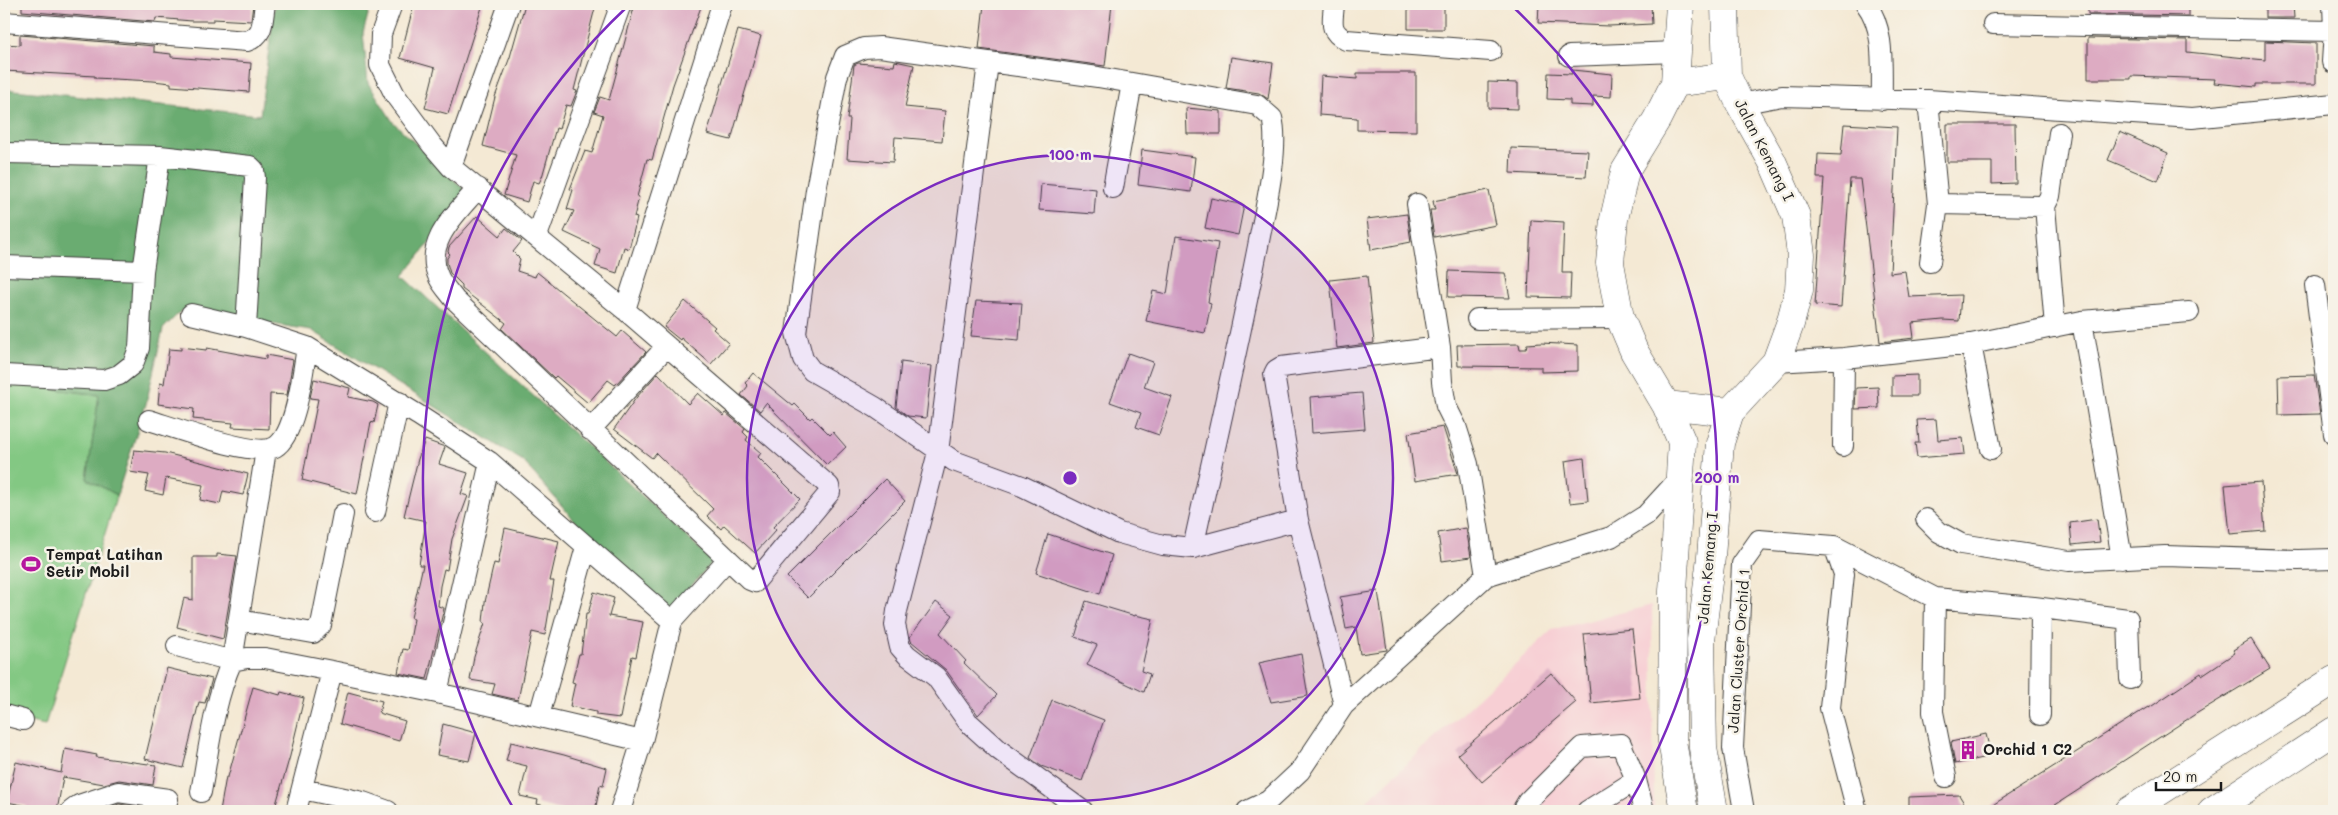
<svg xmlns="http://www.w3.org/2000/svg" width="2338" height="815" viewBox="0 0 2338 815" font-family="Mali,sans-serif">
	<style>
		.built { fill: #f7cfd4 }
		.green { fill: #83c883; stroke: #507250 }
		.forest { fill: #6aac71; stroke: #436446 }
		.building { fill: #ddabc2 }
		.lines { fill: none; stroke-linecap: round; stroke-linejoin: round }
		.street-casing { stroke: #3c3b38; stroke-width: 22 }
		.secondary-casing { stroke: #3c3b38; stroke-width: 29 }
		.street { stroke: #fff; stroke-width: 20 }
		.secondary { stroke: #fff; stroke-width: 28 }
		.ring { fill: none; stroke: #7b2cbf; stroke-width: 2.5 }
		.labels { text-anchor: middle; stroke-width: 5; stroke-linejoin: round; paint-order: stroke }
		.street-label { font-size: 15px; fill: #1c1c1c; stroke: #f7f3e8 }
		.poi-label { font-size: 15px; font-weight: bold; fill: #1c1c1c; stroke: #f7f3e8; text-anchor: start }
		.centre { fill: #7b2cbf; stroke: #f7f3e8; stroke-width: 2.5 }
		.ring-label { font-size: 15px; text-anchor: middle; font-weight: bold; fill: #7b2cbf; stroke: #f7f3e8; stroke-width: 5; stroke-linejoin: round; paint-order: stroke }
	</style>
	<rect width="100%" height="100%" fill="#f7f3e8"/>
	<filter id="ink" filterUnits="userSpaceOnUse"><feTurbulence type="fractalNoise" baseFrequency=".02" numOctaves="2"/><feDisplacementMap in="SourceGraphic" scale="10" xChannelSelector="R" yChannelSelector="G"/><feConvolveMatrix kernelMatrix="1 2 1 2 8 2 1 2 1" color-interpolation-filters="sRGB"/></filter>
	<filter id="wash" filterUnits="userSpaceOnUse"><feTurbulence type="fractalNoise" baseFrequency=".0096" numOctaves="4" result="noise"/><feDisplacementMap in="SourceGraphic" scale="20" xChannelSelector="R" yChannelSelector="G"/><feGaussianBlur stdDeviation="1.12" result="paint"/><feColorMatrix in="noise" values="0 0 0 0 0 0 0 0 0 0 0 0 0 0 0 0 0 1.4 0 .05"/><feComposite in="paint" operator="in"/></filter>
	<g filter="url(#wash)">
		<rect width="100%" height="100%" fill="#f4e9d4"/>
		<path class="built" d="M1652,605L1654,811H1359L1360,807L1552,630Z"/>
		<path class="green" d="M4,382L99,395L87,479L117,495L45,725L4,716Z"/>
		<path class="forest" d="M275,4H371L363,33L368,83L393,122L469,194L403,276L713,561L668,613L588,536L523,461L311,330L182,310L163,329L146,404L117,495L87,479L99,395L4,382V89L260,115Z"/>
		<g id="blocks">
			<path class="building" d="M22,4H253L251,21L213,19V21H192L156,18L155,22L22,11Z
				M414,4H483L448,114L425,108L435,68L400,58Z
				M525,4H596L574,90L577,91L571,106L566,105L559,129L556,128L542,177L539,183L533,181L527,202L504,195L516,155L483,146L495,97L510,57Z
				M635,4H702L673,85L652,160L647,159L637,197H639L634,217L637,218L629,249L624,247L617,273L595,266L600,249L564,232L574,211L567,209L573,190L570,189L585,151L592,153L603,115L594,112L600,97L609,100Z
				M984,4H1112L1105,66L979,49Z
				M1408,4H1444V29H1408Z
				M1539,4H1651L1652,24L1609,26L1538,23Z
				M2088,4H2188V16L2088,14Z
				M2265,4H2293L2294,18H2265Z
				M738,30L761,36L731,140L707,134Z
				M20,35L154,46V52L171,54V57L251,63L249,92L171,86V83L153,81L95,78V76L4,71V44L20,45Z
				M2088,38L2187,40V52L2265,60V41L2316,43V84H2256V87L2214,83L2215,79L2131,76V79H2088Z
				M1231,57L1273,63L1268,99L1259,93L1226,88Z
				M895,61L914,65L905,107L945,111L942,141L895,137L893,162L847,159L850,119H847L854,65L858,63L894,66Z
				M1572,70L1612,74L1611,97L1593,96V106L1570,105V100L1547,99L1548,73L1572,74Z
				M1357,73H1416V131L1357,130V118L1319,115L1321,76L1357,79Z
				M1488,82L1518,83V109L1488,108Z
				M1186,108L1221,111V134H1187Z
				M1844,124L1897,127L1890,273L1905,271L1909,297L1961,295L1959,321L1943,320L1912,323L1914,338L1880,342L1860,179H1850L1841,307L1815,305L1824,178H1817L1818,154L1841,155Z
				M1947,124H2015L2016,183L1992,184V162H1947Z
				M2120,132L2168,153L2158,181L2108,160Z
				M1511,148L1588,151L1586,177L1510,173Z
				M1142,150L1195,157L1191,192L1138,185Z
				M1041,184L1096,189L1094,214L1039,210Z
				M1489,190L1496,225L1434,237L1430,210H1435L1433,201Z
				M1211,198L1244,205L1238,235L1205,228Z
				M1407,214L1411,242L1371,250L1367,219Z
				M477,216L500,236L506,228L522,241L513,252L520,259L517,271L535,277L537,272L617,337L622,331L646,352L615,385L608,380L588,403L556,376L554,378L502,329L506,323L462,289V285L450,273L447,263V258L450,254L448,252L449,247Z
				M1531,220L1564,222L1562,273H1571L1570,298L1528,297Z
				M1176,236L1218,243L1208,302L1211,303L1205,333L1146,321L1153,291L1167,294Z
				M1449,271L1505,273L1510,298L1448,297Z
				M1367,276L1374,343L1337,348L1330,280Z
				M685,301L715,327L713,329L729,343L711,364L681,338L680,340L664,327Z
				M976,301L1022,303L1019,340L971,336Z
				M1541,343L1578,345V371L1541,372V367L1458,366L1457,345L1519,344L1520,349H1526L1527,344Z
				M181,347L206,350L207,348L266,359V355L293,360L287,395L270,394L269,429L232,427L233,423L193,419L194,409L158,404L160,383L164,384L169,349L181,350Z
				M1128,353L1153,362L1144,387L1172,397L1159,435L1136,427L1141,413L1110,402Z
				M901,362L932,366L926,418L908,416L896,407Z
				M658,373L688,404L698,393L724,416L726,413L745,429L743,432L748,437L746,440L761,453L758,457L800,499L773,527L776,530L755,553L724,525L721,529L707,516L713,509L656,453L652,458L614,429L636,398Z
				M753,373L793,406L795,404L810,419L812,417L830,435L833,432L846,447L827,465L766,403L760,411L741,395L748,386L745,383Z
				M1917,375V396H1892V376Z
				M2314,375L2320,414L2279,415L2278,376Z
				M314,379L350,388L348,397L373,402L378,405L374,423L371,422L357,494L302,480L318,399L310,398Z
				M1878,387L1879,408L1855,409L1856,388Z
				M1362,393L1365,429L1312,433L1310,397Z
				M1936,419L1938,440L1963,438L1965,454L1917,458L1915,443H1919L1917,420Z
				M1443,427L1458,474L1415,481L1408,433Z
				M425,440L445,447L439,464L468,473L461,494L468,496L452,539L447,570L444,569L440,586L438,606L444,608L427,679L398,673L403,649L408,650L414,619L411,618L423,565H419L426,521L404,516L418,459Z
				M134,450L165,453L248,474L243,495L223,491L220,504L200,500L203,485L166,478L163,495L145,491L149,475L130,472Z
				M1584,458L1588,501L1570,503L1565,461Z
				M885,479L905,501L808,598L787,577Z
				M2261,482L2265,531L2230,534L2225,485Z
				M2097,519L2100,542L2072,545L2070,523Z
				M505,528L559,541L550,581H554L545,635L532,632L518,700L492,694L495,684L470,680L474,657L485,623L483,622L485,602L494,563L498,564Z
				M1466,528L1471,557L1442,561L1438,533Z
				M1048,534L1112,555L1100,594L1036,573Z
				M217,554L237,556L223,639L177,627L184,598L193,600V557H217Z
				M1378,591L1387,650L1360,654L1356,627L1346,629L1340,597Z
				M594,592L614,598L609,616L643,622L636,657L632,656L620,718L596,715V712L570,706L575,683L572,682L579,654H581L586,614H588Z
				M1086,601L1135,616V615L1153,619L1141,671L1150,674L1144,692L1087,665L1097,645L1075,637Z
				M936,602L953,615L940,633L966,661L964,663L997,695L978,715L946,670L911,641L910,637Z
				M1632,629L1640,698L1591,703L1584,634Z
				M2251,639L2270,669L2194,715L2046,811H1983L2148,707L2149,708L2201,673L2202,675L2235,653L2233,650Z
				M1301,654L1308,696L1271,702L1259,663Z
				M167,668L212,679L205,703L199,702L183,768L145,759Z
				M1551,673L1576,702L1482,782L1458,754Z
				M253,687L280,695L281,692L304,698L290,756L274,811H220L226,777H228Z
				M348,692L382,701L379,713L405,721L399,741L340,724Z
				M1052,700L1104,720L1082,781L1041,766L1030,758Z
				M443,724L476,733L469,761L437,755Z
				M1986,734L1991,756L1955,764L1951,742Z
				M511,742L564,755L607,768L603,786L600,785L595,811H564L537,804L538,800L520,796L527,766L506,761Z
				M65,749L97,755L96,757L156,765L153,785L119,780L104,784L63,777L57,811H26L27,806L7,802L16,762L61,773Z
				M1959,795L1969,811H1909V797Z
				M119,804L151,809L150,811H110L111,807Z"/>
		</g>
	</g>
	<g filter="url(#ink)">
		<use href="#blocks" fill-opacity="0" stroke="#3c3b38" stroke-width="1"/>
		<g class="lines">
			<g class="street-casing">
				<path id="street" d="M392,4L381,34L380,65L395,95L432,145L451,167L625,310L829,486L830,492L755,582L750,580L455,300C450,293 443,286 439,278C422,243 457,213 478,188
					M1334,4C1333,21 1328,31 1346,40L1491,51
					M1866,4C1886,30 1881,69 1882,100
					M4,22L247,41C265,35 262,20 265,4
					M1993,24L2334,31L2333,4
					M1569,56L1677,52
					M2332,62L2334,31
					M988,63L938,452L897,611L895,625L900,647L907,655L936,677L968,722L999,750L1083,811
					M1928,100L1938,204L1930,262
					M1740,104L1782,96L1928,100L2192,118L2334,104
					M4,153L160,156L250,166L254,170L255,178L246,327
					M451,167L509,4
					M1113,188L1132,83
					M1417,204L1440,347L1442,382L1446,406L1456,426L1468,464L1486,576
					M1938,204L2045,206L2050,196L2059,133
					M2045,206L2055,327
					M537,236L621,4
					M4,266L143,271
					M2315,285L2334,434
					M625,310L722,4
					M191,314L246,327L307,347L418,415L490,462L672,621
					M1477,319L1620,318
					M2082,321L2122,559
					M1971,344L1991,449
					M1776,362L1844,358L1971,344L2082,321L2189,312
					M4,375L104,380L119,375L133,364L139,348L143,271L160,156
					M149,420C172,427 256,458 275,447C296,435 303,371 307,347
					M590,430L667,346
					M1843,446L1844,358
					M375,512L399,402
					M1926,519L1939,532L1961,544L2069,561L2165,556L2298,560L2334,559
					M1834,546L1935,598L2034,607L2128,619L2130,679
					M1193,548C1215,446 1239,344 1259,241C1265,210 1280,147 1272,118L1257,105L1098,77L880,47L864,48L845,56L837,77L816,190L796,333L803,359L812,371L875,407L954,461L1022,486L1119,533L1163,545L1193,548L1298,520
					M1935,598L1933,712L1946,777
					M239,620L313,633L321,625L343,514
					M177,646L232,661L247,658H265L332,671L437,693L642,741
					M437,693L490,462
					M1344,705L1298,520L1274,374L1276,370L1281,367L1440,347
					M4,715L23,720
					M2040,715L2041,608
					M539,716L586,547
					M302,789L363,802L388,811
					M201,792C209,748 214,701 232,661L266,450
					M71,811L79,805L118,792L168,799
					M296,811L332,671
					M620,811L642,741L672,621L728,559
					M1247,811L1268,801L1300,771L1344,705L1486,576L1611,537L1646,515L1679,479
					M1522,811L1528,801L1582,747L1621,744L1636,780L1644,811
					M1587,811L1636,780
					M1744,811L1733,748L1742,564L1759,540L1834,546L1844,574L1830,708L1857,811"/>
			</g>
			<g class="secondary-casing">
				<path id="secondary" d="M1680,4L1675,83L1657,119L1625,171L1614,219L1610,263L1620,318L1634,351L1666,405L1682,442L1673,591L1672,741L1684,811
					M1675,83L1727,76
					M1666,405L1730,412
					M1714,811L1703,748L1701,640L1711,557L1720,443L1730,412L1776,362L1790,324L1799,290L1801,255L1796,216L1772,161L1740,104L1727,76L1725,4
					M2129,811L2334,680
					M2212,811L2334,731"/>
			</g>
			<use href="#street" class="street"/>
			<use href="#secondary" class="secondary"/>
		</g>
	</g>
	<circle cx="1070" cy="478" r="323" fill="#7b2cbf" fill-opacity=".12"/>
	<g class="ring">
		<circle cx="1070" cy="478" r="323"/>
		<path d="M515 811A647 647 0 0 1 629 5M1511 5A647 647 0 0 1 1625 811"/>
	</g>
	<defs>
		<g id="stadium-bare" transform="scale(1.5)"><path d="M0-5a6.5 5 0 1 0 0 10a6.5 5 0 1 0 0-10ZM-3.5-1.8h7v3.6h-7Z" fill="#b5179e" stroke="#f7f3e8" stroke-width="2.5" paint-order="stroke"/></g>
		<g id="building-bare" transform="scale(1.5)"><path d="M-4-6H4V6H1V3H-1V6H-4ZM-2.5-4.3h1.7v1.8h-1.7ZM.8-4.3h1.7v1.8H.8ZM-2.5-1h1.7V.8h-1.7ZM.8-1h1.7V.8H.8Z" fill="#b5179e" stroke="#f7f3e8" stroke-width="2.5" paint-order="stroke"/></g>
	</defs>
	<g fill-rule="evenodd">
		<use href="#stadium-bare" x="31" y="564"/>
		<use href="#building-bare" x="1968" y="750"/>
	</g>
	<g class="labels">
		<g class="street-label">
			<text transform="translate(1764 150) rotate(63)" y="5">Jalan Kemang I</text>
			<text transform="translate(1708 568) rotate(-85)" y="5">Jalan Kemang I</text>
			<text transform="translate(1739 651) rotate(-86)" y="5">Jalan Cluster Orchid 1</text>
		</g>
		<g class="poi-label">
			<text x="46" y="560">Tempat Latihan<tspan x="46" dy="17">Setir Mobil</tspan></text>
			<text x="1983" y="755">Orchid 1 C2</text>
		</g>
	</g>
	<circle cx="1070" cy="478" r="8" class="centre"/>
	<g class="ring-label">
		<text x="1070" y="160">100 m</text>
		<text x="1717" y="483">200 m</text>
	</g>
	<rect width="2338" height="815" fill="none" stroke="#f7f3e8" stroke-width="20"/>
	<path d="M2156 782v8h65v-8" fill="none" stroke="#1c1c1c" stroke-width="2.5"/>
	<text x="2163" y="782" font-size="15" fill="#1c1c1c" stroke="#f7f3e8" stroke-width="4" paint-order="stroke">20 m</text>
</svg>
